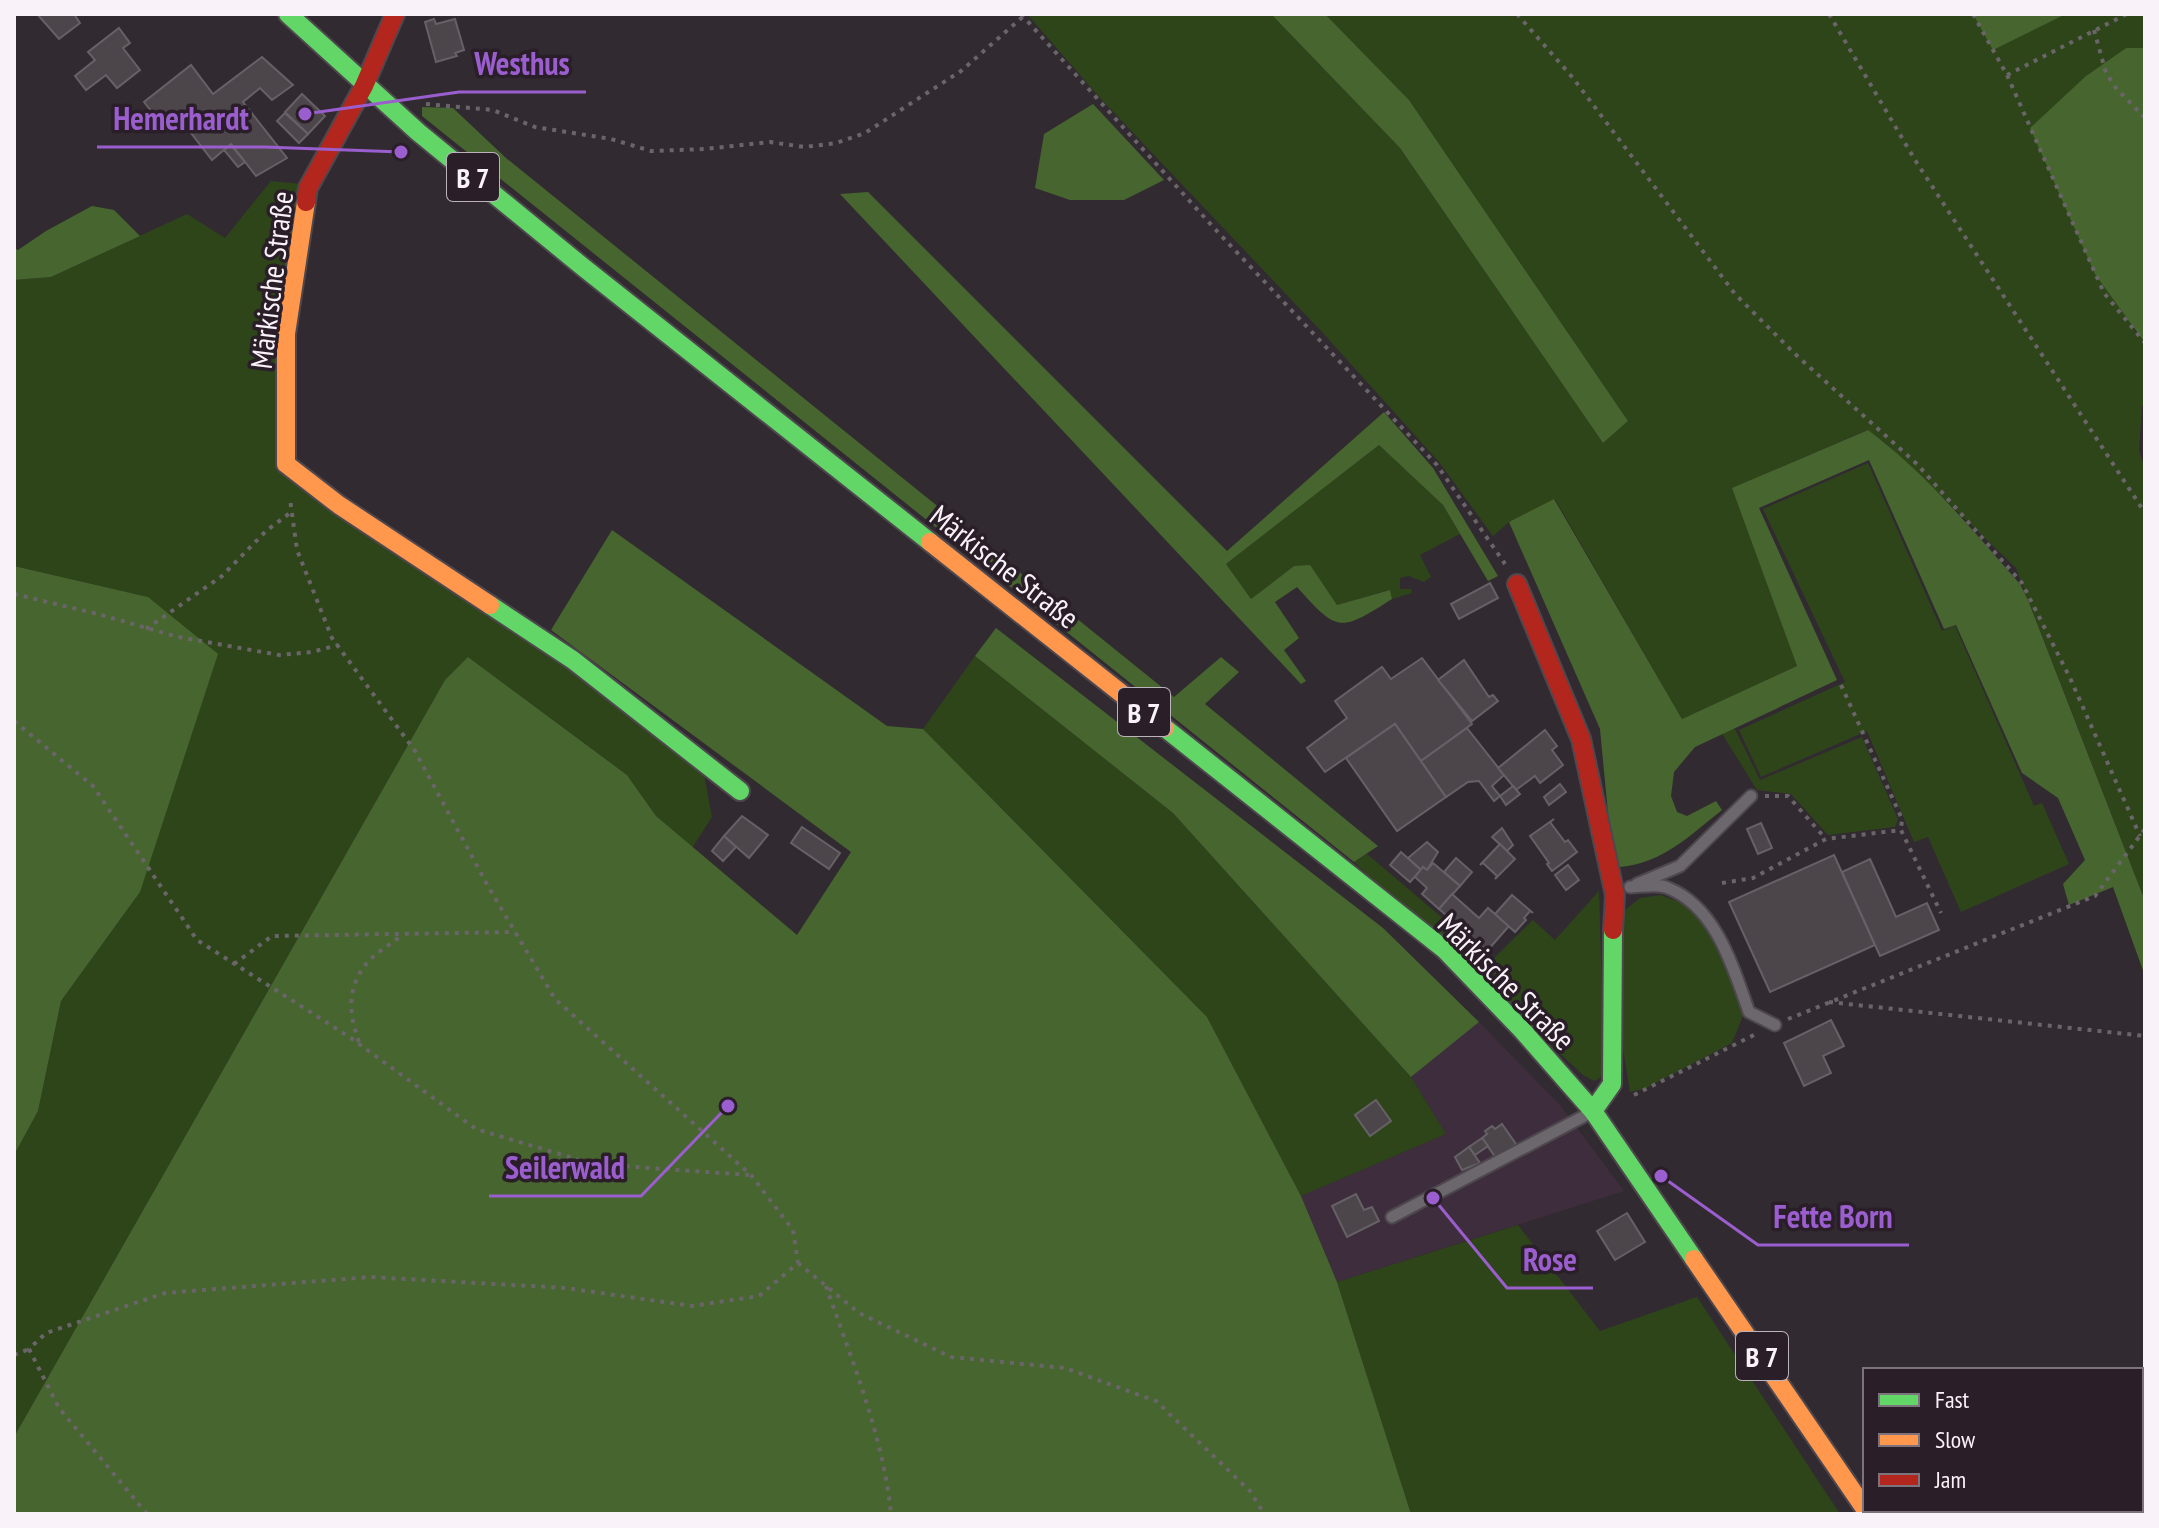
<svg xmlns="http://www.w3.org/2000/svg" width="2159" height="1528" viewBox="0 0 2159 1528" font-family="'PT Sans Narrow',sans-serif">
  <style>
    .built { fill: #3e2e3d }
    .green { fill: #2e451a }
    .forest { fill: #47652e }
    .building { fill: #4c464b; stroke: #666166; stroke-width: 2 }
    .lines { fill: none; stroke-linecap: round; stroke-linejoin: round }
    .lane-casing { stroke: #4e484e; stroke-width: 15 }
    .fast-casing { stroke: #4e484e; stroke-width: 22 }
    .slow-casing { stroke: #4e484e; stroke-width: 22 }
    .jam-casing { stroke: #4e484e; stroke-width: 22 }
    .path { stroke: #6a6569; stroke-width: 4; stroke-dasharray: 4 6; stroke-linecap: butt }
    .lane { stroke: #6c676c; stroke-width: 11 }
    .fast { stroke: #63d668; stroke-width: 18 }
    .slow { stroke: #ff974d; stroke-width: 18 }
    .jam { stroke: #b3261e; stroke-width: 18 }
    .labels { text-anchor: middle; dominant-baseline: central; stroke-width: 7; stroke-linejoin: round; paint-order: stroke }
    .shield { fill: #2a1e29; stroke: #bcb2bb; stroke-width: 2 }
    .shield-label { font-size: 28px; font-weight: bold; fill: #faf2f9 }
    .street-label { font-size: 30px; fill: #faf2f9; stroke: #2a1e29 }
    .leader { fill: none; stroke: #9b5ece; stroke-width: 3 }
    .callout-dot { fill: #9b5ece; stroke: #2a1e29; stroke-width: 3 }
    .callout-label { font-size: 32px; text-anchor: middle; font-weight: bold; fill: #9b5ece; stroke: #2a1e29; stroke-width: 7; stroke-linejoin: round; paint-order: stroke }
  </style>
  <rect width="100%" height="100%" fill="#312b31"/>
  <polygon class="built" points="1479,1022 1560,1105 1624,1191 1337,1282 1301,1196 1446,1134 1411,1077"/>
  <g class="green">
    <polygon points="1027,14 1271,14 1400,148 1603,443 1628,421 1409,100 1325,14 1973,14 1993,49 2066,14 2145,14 2145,48 2126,48 2086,76 2131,326 2145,343 2145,403 2142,406 2139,451 2145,469 2145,901 2016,568 1888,445 1867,430 1733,488 1797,666 1682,719 1555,499 1509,522 1493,536 1439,462 1323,333 1101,99"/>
    <polygon points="271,181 301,184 275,460 575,671 704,775 712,817 692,848 656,816 627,775 468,657 445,680 14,1437 14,1155 38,1111 61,1001 140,892 148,597 14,566 14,280 51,277 187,214 225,238"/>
    <polygon points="1379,445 1443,505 1460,534 1420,555 1431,577 1424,582 1409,576 1400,578 1400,589 1411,589 1412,593 1392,599 1389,590 1337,605 1294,566 1251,599 1226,564"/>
    <polygon points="1868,463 1942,631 1955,626 2034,806 2042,803 2069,864 1961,912 1928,837 1914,842 1867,731 1761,777 1739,730 1845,682 1763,509"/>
    <polygon points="975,656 1173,813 1411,1077 1446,1134 1301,1196 1207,1017 923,729"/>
    <polygon points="1734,727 1760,780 1862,737 1898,819 1895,827 1828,835 1791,794 1757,790 1721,732"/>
    <polygon points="1367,854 1492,960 1533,920 1555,940 1599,891 1604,1071 1600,1078 1594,1081 1583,1075 1354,862"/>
    <path d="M1661 895C1670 899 1682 902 1689 908 1720 932 1732 978 1744 1013L1732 1043 1646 1088 1630 1092 1619 1024 1624 911 1640 898Z"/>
    <polygon points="1518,1225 1600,1331 1697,1297 1840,1514 1411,1514 1337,1282"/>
  </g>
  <g class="forest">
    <polygon points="1271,14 1325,14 1409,100 1628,421 1603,443 1400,148"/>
    <polygon points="1973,14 2066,14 1993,50"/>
    <polygon points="2126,48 2145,48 2145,343 2095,274 2030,128 2086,76"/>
    <polygon points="1093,104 1164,180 1124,200 1070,200 1035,188 1044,134"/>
    <polygon points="422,107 453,108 506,158 1174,697 1221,657 1239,672 1205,704 1378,846 1354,862 422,116"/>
    <path d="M868 192 1227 551 1384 412 1433 468 1498 576 1488 581 1443 505 1379 445 1226 564 1251 599 1294 566 1310 565 1337 605 1390 590 1392 599C1340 632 1338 633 1297 587L1275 602 1299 638 1284 650 1306 681 1301 684 840 194Z"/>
    <polygon points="92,206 114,210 140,236 51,277 14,280 14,248 18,250 46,231"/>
    <path d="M1868 430C1926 473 1972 530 2020 584L2028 600 2145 901V976L2113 887 2069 905 2063 884 2085 860 2058 798 2022 773 1956 625 1944 629 1869 460 1759 508 1837 680 1695 747 1674 772 1671 796 1677 812 1687 816 1716 801 1722 810C1689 836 1663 863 1620 867L1612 855 1600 729 1509 522 1554 499 1682 719 1797 666 1732 488Z"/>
    <polygon points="612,530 887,726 923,729 1207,1017 1301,1196 1337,1282 1411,1514 14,1514 14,1437 445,680 468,657 627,775 656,816 797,935 851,852 551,630"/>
    <polygon points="14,566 148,597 218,654 140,892 61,1001 38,1111 14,1155"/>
    <polygon points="996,628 1383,928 1479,1022 1411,1077 1173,813 975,656"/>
  </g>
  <g class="building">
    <polygon points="37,14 74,14 80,23 59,39"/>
    <polygon points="434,19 436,24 455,19 464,50 455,53 457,56 436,62 425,22"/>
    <polygon points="119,28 130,43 123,48 140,70 117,88 106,75 86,90 75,76 95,60 88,52"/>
    <polygon points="262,57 293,85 272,100 260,88 243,102 287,158 256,176 231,144 212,160 180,119 166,130 144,102 191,65 213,94"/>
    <polygon points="302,94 325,116 308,134 285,112"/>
    <polygon points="285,113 308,134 299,143 277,121"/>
    <polygon points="231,145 245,162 238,167 224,150"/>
    <polygon points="1490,583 1498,598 1459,619 1451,604"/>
    <polygon points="1422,658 1472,724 1421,761 1395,724 1325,772 1307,748 1347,718 1335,701 1382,667 1391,679"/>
    <polygon points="1464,660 1489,697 1493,695 1498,701 1472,721 1438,680"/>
    <polygon points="1395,724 1446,797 1397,831 1346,758"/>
    <polygon points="1467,728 1504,775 1492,786 1500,796 1494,801 1479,781 1468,782 1446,797 1421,761"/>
    <polygon points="1545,730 1557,746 1552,750 1563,765 1540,783 1535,776 1516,790 1498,768"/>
    <polygon points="1560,784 1566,792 1549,805 1544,797"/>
    <polygon points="1513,786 1520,794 1506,805 1500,796"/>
    <polygon points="742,816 768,835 749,858 724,836"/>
    <polygon points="1554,819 1550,822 1565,842 1568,840 1577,852 1552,871 1547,864 1549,863 1530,836"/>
    <polygon points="1761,823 1772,848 1758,854 1747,829"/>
    <polygon points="802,827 840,853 829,869 791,843"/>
    <polygon points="1502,828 1513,845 1507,851 1492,837"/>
    <polygon points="724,836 736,847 723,861 712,851"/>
    <polygon points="1427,842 1438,852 1427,870 1423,867 1421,870 1408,858"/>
    <polygon points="1500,844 1515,859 1495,879 1497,876 1483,863 1480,865"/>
    <polygon points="1401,852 1421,870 1410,882 1390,865"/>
    <polygon points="1834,855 1875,945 1770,992 1729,902"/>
    <polygon points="1456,858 1472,872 1460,886 1444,872"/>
    <polygon points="1870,859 1896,917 1927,903 1939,930 1880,956 1842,872"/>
    <polygon points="1433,863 1460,886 1439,909 1422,894 1427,888 1415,877 1423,867 1427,870"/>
    <polygon points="1568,865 1579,880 1566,890 1555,875"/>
    <polygon points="1452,894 1479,918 1488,908 1509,926 1487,951 1439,909"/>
    <polygon points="1512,895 1533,913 1530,911 1524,918 1526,920 1515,932 1495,914"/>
    <polygon points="1831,1020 1844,1046 1823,1056 1831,1073 1804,1086 1784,1043"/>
    <polygon points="1376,1100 1391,1121 1370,1136 1355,1115"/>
    <polygon points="1502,1124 1516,1144 1496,1158 1482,1138 1487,1134 1485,1131 1492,1126 1495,1129"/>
    <polygon points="1482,1138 1488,1146 1475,1155 1469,1147"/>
    <polygon points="1469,1147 1480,1163 1462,1170 1455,1157"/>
    <polygon points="1356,1194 1364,1210 1372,1207 1379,1221 1347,1237 1332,1206"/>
    <polygon points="1627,1213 1645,1242 1615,1260 1597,1231"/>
  </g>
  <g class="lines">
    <defs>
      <g id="lane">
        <polyline points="1637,884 1680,866 1751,796"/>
        <path d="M1630 887C1641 887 1658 883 1668 888 1716 907 1733 967 1749 1012L1775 1025"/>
        <polyline points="1392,1217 1590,1113"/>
      </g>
      <g id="fast">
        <polyline points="288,14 418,132 583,267 930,542"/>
        <polyline points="490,605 573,660 740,791"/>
        <polyline points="1165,728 1445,950 1522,1030 1593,1111 1694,1259"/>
        <polyline points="1593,1111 1612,1084 1613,930"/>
      </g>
      <g id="slow">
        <polyline points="306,202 286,334 286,464 339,505 490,605"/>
        <polyline points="930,542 1165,728"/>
        <polyline points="1694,1259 1865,1509"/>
      </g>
      <g id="jam">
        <polyline points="306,202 308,188 364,86 395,14"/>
        <polyline points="1517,584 1581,739 1615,895 1613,930"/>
      </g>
    </defs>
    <use href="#lane" class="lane-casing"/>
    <use href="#fast" class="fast-casing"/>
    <use href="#slow" class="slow-casing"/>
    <use href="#jam" class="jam-casing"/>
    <g class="path">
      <polyline points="1021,14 1214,228 1437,465 1505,564"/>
      <polyline points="1517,14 1573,78 1735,294 1795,354 1917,464 2022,583 2070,678 2140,836"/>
      <polyline points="1829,14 1915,160 2145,513"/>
      <polyline points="1973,14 2007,75 2104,293 2145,343"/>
      <polyline points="2094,30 2106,73 2116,88 2145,118"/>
      <polyline points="2007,75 2127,14"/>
      <polyline points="426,104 493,110 535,127 611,139 651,151 705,149 770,142 804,147 836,143 865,133 961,71 1026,14"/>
      <polyline points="14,594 98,614 178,637 279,655 312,652 338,645"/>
      <polyline points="146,629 222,576 266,531 290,513"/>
      <polyline points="1841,685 1902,819 1901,830"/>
      <polyline points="14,721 93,786 197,940 348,1036 476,1129 593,1164 749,1175"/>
      <polyline points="1765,796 1788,796 1825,838"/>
      <polyline points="1722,883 1753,878 1826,839 1901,830 1941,913"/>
      <polyline points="234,964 272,936 515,932"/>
      <polyline points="1829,1002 2145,1036"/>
      <polyline points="1788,1019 2095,896 2145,829"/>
      <path d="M359 1042C349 1014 346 988 367 963 376 952 392 944 403 934"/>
      <polyline points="1634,1095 1758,1033"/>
      <polyline points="798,1263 859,1313 951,1357 1065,1368 1156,1401 1250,1491 1264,1514"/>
      <path d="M826 1286C852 1361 883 1435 891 1514"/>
      <polyline points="14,1355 29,1349"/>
      <polyline points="147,1514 59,1408 29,1349 46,1333 165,1293 370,1277 566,1288 692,1306 759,1296 798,1263 793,1230 751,1175 555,999 489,888 415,751 332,638 297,550 290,499"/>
    </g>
    <use href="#lane" class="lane"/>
    <use href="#fast" class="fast"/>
    <use href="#slow" class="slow"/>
    <use href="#jam" class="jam"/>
  </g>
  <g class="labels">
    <g class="shield">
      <rect x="447" y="153" width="52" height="48" rx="6"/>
      <rect x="1118" y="688" width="52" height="48" rx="6"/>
      <rect x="1736" y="1332" width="52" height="48" rx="6"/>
    </g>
    <g class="shield-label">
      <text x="473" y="177">B 7</text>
      <text x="1144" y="712">B 7</text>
      <text x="1762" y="1356">B 7</text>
    </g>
    <g class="street-label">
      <text transform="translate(271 280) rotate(-83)">Märkische Straße</text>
      <text transform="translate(1005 566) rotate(38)">Märkische Straße</text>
      <text transform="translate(1507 981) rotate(45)">Märkische Straße</text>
    </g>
  </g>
  <path class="leader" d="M305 114L459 92H586M401 152L265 147H97M728 1106L641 1196H489M1661 1176L1758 1245H1909M1433 1198L1507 1288H1593"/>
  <g class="callout-dot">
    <circle cx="305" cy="114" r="8"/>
    <circle cx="401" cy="152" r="8"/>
    <circle cx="728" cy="1106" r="8"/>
    <circle cx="1661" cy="1176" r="8"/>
    <circle cx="1433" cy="1198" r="8"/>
  </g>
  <g class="callout-label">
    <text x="522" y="75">Westhus</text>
    <text x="181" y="130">Hemerhardt</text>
    <text x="565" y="1179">Seilerwald</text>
    <text x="1833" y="1228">Fette Born</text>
    <text x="1550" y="1271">Rose</text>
  </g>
  <rect width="2159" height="1528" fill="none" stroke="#faf2f9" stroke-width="32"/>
  <rect x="1863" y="1368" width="280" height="144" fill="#2a1e29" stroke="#7d737c" stroke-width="2"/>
  <rect x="1879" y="1394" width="40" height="12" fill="#63d668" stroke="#7d737c" stroke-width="2"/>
  <text x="1935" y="1408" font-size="24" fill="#faf2f9">Fast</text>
  <rect x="1879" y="1434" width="40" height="12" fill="#ff974d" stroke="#7d737c" stroke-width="2"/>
  <text x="1935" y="1448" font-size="24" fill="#faf2f9">Slow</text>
  <rect x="1879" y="1474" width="40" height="12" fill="#b3261e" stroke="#7d737c" stroke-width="2"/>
  <text x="1935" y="1488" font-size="24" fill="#faf2f9">Jam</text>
</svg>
